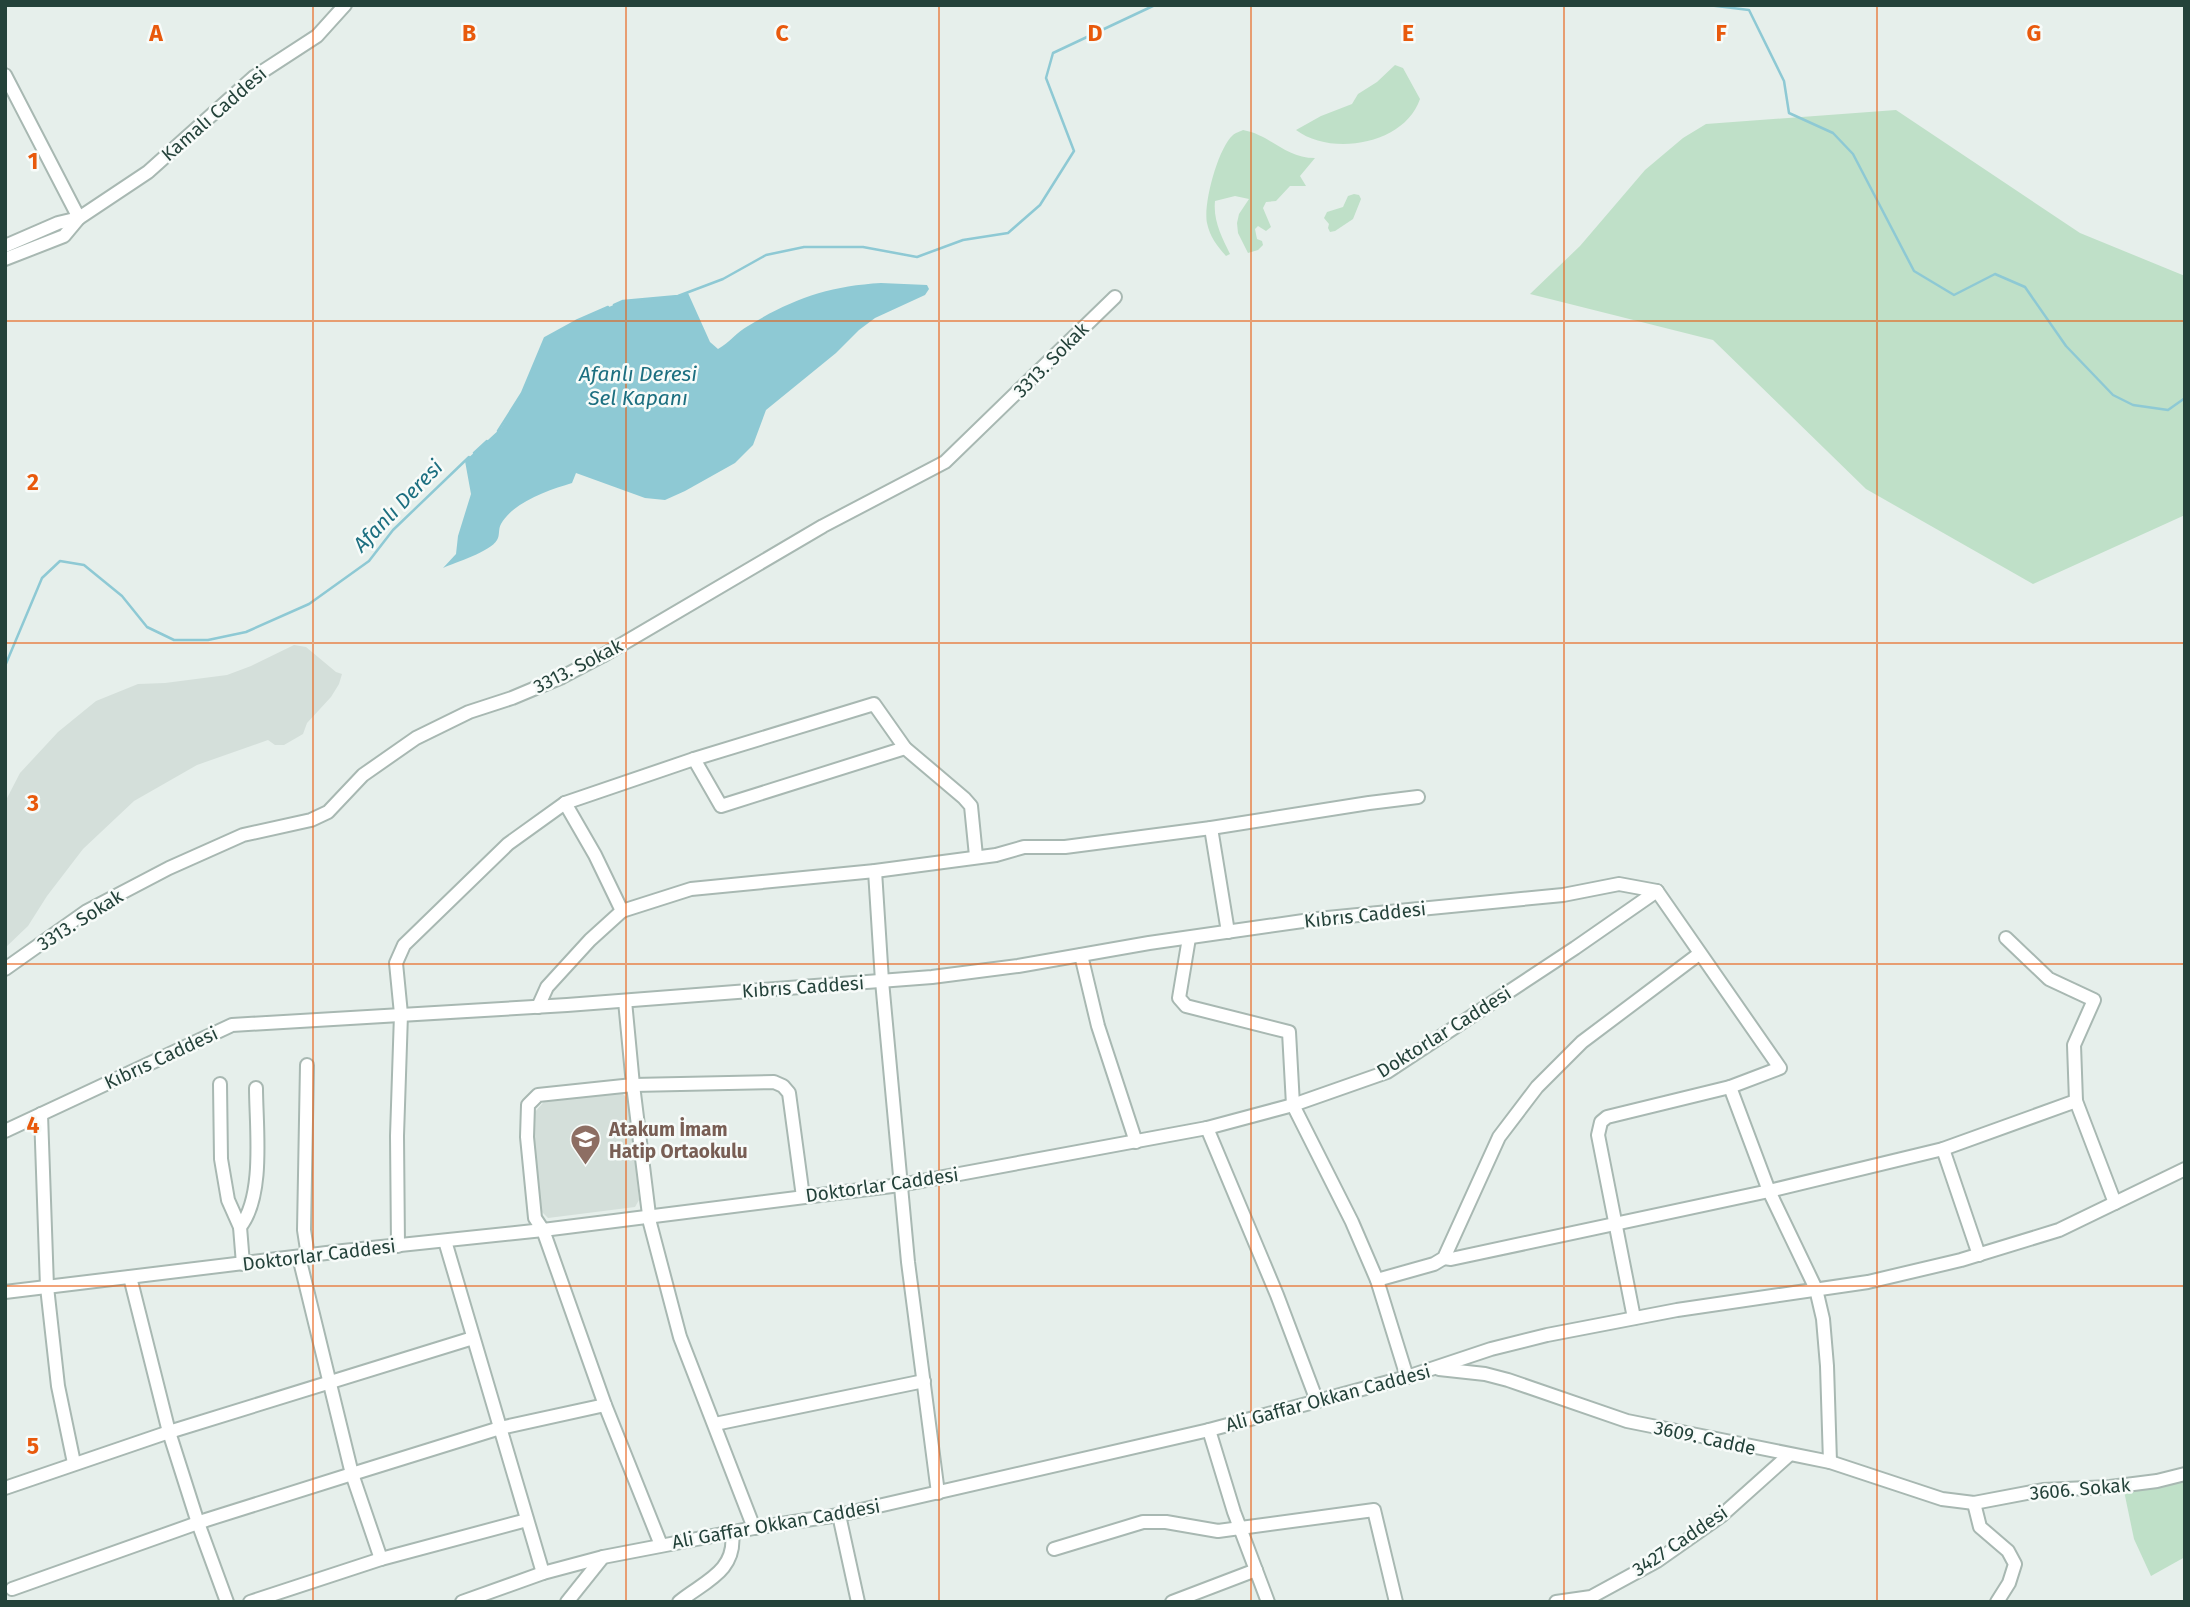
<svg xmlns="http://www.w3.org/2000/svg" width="2190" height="1607" viewBox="0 0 2190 1607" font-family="'Fira Sans',sans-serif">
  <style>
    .built { fill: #d4dfda }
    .green { fill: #bfe0c8 }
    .water { fill: #8ec9d4 }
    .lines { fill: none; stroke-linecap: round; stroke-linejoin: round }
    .stream { stroke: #8ec9d4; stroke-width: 2.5 }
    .minor-casing { stroke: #a8b8b2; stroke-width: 16 }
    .minor { stroke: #fff; stroke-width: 12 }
    .grid { fill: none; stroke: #e8590c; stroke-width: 2; stroke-opacity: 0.55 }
    .labels { text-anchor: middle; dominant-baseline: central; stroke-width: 5; stroke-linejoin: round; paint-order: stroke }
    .street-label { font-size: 19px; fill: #24423a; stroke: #f7fbf9 }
    .education-label { font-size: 19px; font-weight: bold; fill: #785e54; stroke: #f7fbf9; text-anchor: start }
    .water-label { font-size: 21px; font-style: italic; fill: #1c6f80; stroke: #f7fbf9 }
    .grid-label { font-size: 23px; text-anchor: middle; font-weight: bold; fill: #e8590c; stroke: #f7fbf9; stroke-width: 5; stroke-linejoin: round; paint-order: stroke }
  </style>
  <rect width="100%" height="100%" fill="#e6efeb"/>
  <g class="built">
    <polygon points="294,645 306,647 336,672 342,674 339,684 331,697 307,723 303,734 284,745 275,745 268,740 197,765 134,801 83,849 47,896 28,926 5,948 5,802 20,773 58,732 96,701 138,684 165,683 227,675 251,666"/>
    <polygon points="622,1093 627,1098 630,1107 639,1200 635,1207 548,1218 540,1210 532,1135 535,1112 548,1097"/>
  </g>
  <g class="green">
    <path d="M1395 65 1403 68 1420 99C1405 144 1332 157 1296 130L1321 116 1352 104 1358 94 1377 82Z"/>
    <polygon points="1896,110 2080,233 2185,276 2185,515 2033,584 1866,489 1713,340 1530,294 1580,246 1645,170 1683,138 1706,124"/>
    <path d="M1243 130C1271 135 1285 158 1315 158L1300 176 1306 186H1290L1276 201 1266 202 1263 208 1271 227 1266 231 1258 226 1255 229 1257 239 1262 241 1263 245 1258 250 1248 253 1238 233 1237 223 1239 214 1249 199 1235 196 1215 201C1213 221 1222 237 1230 254L1226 256C1217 246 1210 237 1207 223 1203 204 1218 148 1233 135 1235 133 1241 131 1243 130Z"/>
    <polygon points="1354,194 1359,195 1361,199 1353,219 1335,231 1330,232 1328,228 1329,224 1324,218 1327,212 1343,207 1348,196"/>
    <polygon points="2185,1481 2185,1557 2151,1576 2134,1539 2124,1491"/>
  </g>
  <path class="water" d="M881 283 927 285 929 289 925 295 875 318 859 330 836 353 766 410 753 445 735 463 685 491 665 500 645 498 576 473 572 483C549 490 513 502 501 524 498 529 500 536 497 540 490 552 456 562 443 568L456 554 458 536 471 494 465 461 501 428 522 393 545 338 576 321 623 301 678 296 688 293 710 342 718 349C729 343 737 332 748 326 792 299 829 286 881 283Z"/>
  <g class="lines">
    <g class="stream">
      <polyline points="1708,5 1749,10 1784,81 1789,113 1833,133 1853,154 1914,271 1954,295 1995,274 2025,287 2066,346 2113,395 2133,405 2168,410 2185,398"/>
      <polyline points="614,305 623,301 678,296 723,279 766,255 804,247 863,247 917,257 963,240 1008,233 1040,205 1074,151 1046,78 1053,53 1155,5"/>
      <polyline points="498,431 522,393 545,338 576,321 608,307"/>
      <polyline points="474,453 487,441"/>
      <polyline points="5,666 42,578 60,561 84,565 122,596 147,627 174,640 208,640 246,632 309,604 369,561 393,530 469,457"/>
    </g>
    <defs>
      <g id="minor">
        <polyline points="5,75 79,218"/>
        <polyline points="5,246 58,223 79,218 148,172 254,77 317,36 345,5"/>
        <polyline points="5,259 64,236 79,218"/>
        <polyline points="694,759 721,806 905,748"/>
        <polyline points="565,803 595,855 622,911"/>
        <polyline points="1211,828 1228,932"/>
        <polyline points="875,871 882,981 908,1262 938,1493"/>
        <polyline points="1189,938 1179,998 1186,1006 1289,1032 1293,1105 1352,1222 1377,1280 1407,1377"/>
        <polyline points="2006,938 2049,979 2094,1000 2074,1045 2076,1101 2115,1203"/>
        <polyline points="1081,955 1098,1026 1136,1142"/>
        <polyline points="5,969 87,911 169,868 243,835 311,820 328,812 363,775 416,738 469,712 512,698 562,677 602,656 823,526 945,462 1115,297"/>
        <polyline points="625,1001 633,1085 650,1223 680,1337 754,1528"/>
        <polyline points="538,1007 547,987 590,940 622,911 691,889 875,871 996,855 1024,847 1065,847 1211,828 1369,803 1418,797"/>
        <polyline points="307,1065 304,1230 308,1256"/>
        <polyline points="220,1084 221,1159 228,1200 240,1227 243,1264"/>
        <polyline points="1730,1087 1769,1191 1816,1289 1823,1319 1827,1366 1830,1462"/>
        <polyline points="41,1114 47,1287 58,1386 74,1463"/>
        <polyline points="1207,1128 1277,1295 1317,1401"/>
        <polyline points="5,1131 232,1025 567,1005 932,977 1018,966 1149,943 1317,919 1563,895 1619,884 1657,891 1575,948 1387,1072 1293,1105 1207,1128 900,1185 543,1230 343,1251 5,1292"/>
        <polyline points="1943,1149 1979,1255"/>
        <path d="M240 1227C265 1196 256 1126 256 1088"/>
        <polyline points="445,1241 543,1573"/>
        <polyline points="398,1246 397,1136 401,1014 396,963 404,945 508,844 565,803 694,759 874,704 905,748 964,798 971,806 976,856"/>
        <polyline points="299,1257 352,1474 381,1559"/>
        <polyline points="1444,1258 1451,1259 1769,1191 1943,1149 2076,1101"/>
        <polyline points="130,1277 169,1432 198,1523 227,1602"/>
        <polyline points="1377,1280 1434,1264 1444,1258 1499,1137 1537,1087 1582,1042 1699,954"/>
        <polyline points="1634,1318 1598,1135 1601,1122 1607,1117 1730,1087 1780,1068 1657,891"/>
        <polyline points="1439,1369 1485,1374 1508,1380 1627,1421 1830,1462 1942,1499 1974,1503 2043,1490 2110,1487 2157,1481 2185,1474"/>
        <polyline points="715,1424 924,1381"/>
        <polyline points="1209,1430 1234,1512 1268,1602"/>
        <polyline points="5,1488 169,1432 473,1338"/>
        <polyline points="1974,1503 1980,1527 2008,1551 2015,1564 2009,1583 1997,1602"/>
        <polyline points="839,1515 858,1602"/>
        <polyline points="661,1545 605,1405 543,1230 535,1218 527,1137 528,1105 538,1095 633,1085 774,1082 783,1086 789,1093 803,1197"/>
        <polyline points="1054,1549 1143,1522 1166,1522 1218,1531 1374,1510 1396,1602"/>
        <polyline points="12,1589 206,1520 352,1474 500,1428 605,1405"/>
        <polyline points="250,1602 381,1559 527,1520"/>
        <polyline points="462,1602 543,1573 603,1557 754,1528 839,1515 1209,1430 1407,1377 1491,1349 1547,1335 1677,1310 1868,1282 1961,1260 2059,1230 2185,1169"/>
        <polyline points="567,1602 603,1557"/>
        <path d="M679 1602C703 1582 737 1572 732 1533"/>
        <polyline points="1172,1602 1256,1570"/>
        <polyline points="1556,1602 1591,1597 1657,1561 1721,1516 1789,1455"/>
      </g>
    </defs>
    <use href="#minor" class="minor-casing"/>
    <use href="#minor" class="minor"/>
  </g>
  <path class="grid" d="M313 5V1602M626 5V1602M939 5V1602M1251 5V1602M1564 5V1602M1877 5V1602M5 321H2185M5 643H2185M5 964H2185M5 1286H2185"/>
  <defs>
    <symbol id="school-pin" viewBox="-11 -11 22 30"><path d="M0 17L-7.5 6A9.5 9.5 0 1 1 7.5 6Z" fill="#8d6e63" stroke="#f7fbf9"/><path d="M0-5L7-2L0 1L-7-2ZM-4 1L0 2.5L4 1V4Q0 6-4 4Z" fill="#fff"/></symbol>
  </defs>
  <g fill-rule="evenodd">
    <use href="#school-pin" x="568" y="1122" width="35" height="47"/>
  </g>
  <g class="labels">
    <g class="street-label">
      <text transform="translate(214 114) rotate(-41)">Kamalı Caddesi</text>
      <text transform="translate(1051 360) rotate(-45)">3313. Sokak</text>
      <text transform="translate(578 666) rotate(-27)">3313. Sokak</text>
      <text transform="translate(1365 915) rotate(-6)">Kıbrıs Caddesi</text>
      <text transform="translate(80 920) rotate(-32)">3313. Sokak</text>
      <text transform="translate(803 987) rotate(-4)">Kıbrıs Caddesi</text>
      <text transform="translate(1444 1032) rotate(-32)">Doktorlar Caddesi</text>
      <text transform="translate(161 1058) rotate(-25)">Kıbrıs Caddesi</text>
      <text transform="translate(882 1185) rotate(-8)">Doktorlar Caddesi</text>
      <text transform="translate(319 1255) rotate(-7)">Doktorlar Caddesi</text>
      <text transform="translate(1328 1398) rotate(-15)">Ali Gaffar Okkan Caddesi</text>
      <text transform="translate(1705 1438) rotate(12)">3609. Cadde</text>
      <text transform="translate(2080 1489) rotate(-5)">3606. Sokak</text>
      <text transform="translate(776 1524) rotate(-10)">Ali Gaffar Okkan Caddesi</text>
      <text transform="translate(1680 1541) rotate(-34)">3427 Caddesi</text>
    </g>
    <g class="education-label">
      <text x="609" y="1129">Atakum İmam<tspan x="609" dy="22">Hatip Ortaokulu</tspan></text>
    </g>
    <g class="water-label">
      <text x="638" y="374">Afanlı Deresi<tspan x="638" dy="24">Sel Kapanı</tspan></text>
      <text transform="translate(398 506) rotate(-46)">Afanlı Deresi</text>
    </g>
  </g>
  <g class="grid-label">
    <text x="156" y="41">A</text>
    <text x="469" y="41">B</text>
    <text x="782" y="41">C</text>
    <text x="1095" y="41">D</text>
    <text x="1408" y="41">E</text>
    <text x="1721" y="41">F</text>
    <text x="2034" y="41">G</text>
    <text x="33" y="169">1</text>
    <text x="33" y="490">2</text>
    <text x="33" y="811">3</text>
    <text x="33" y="1133">4</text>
    <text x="33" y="1454">5</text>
  </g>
  <rect width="2190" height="1607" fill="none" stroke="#24423a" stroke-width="14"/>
</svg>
